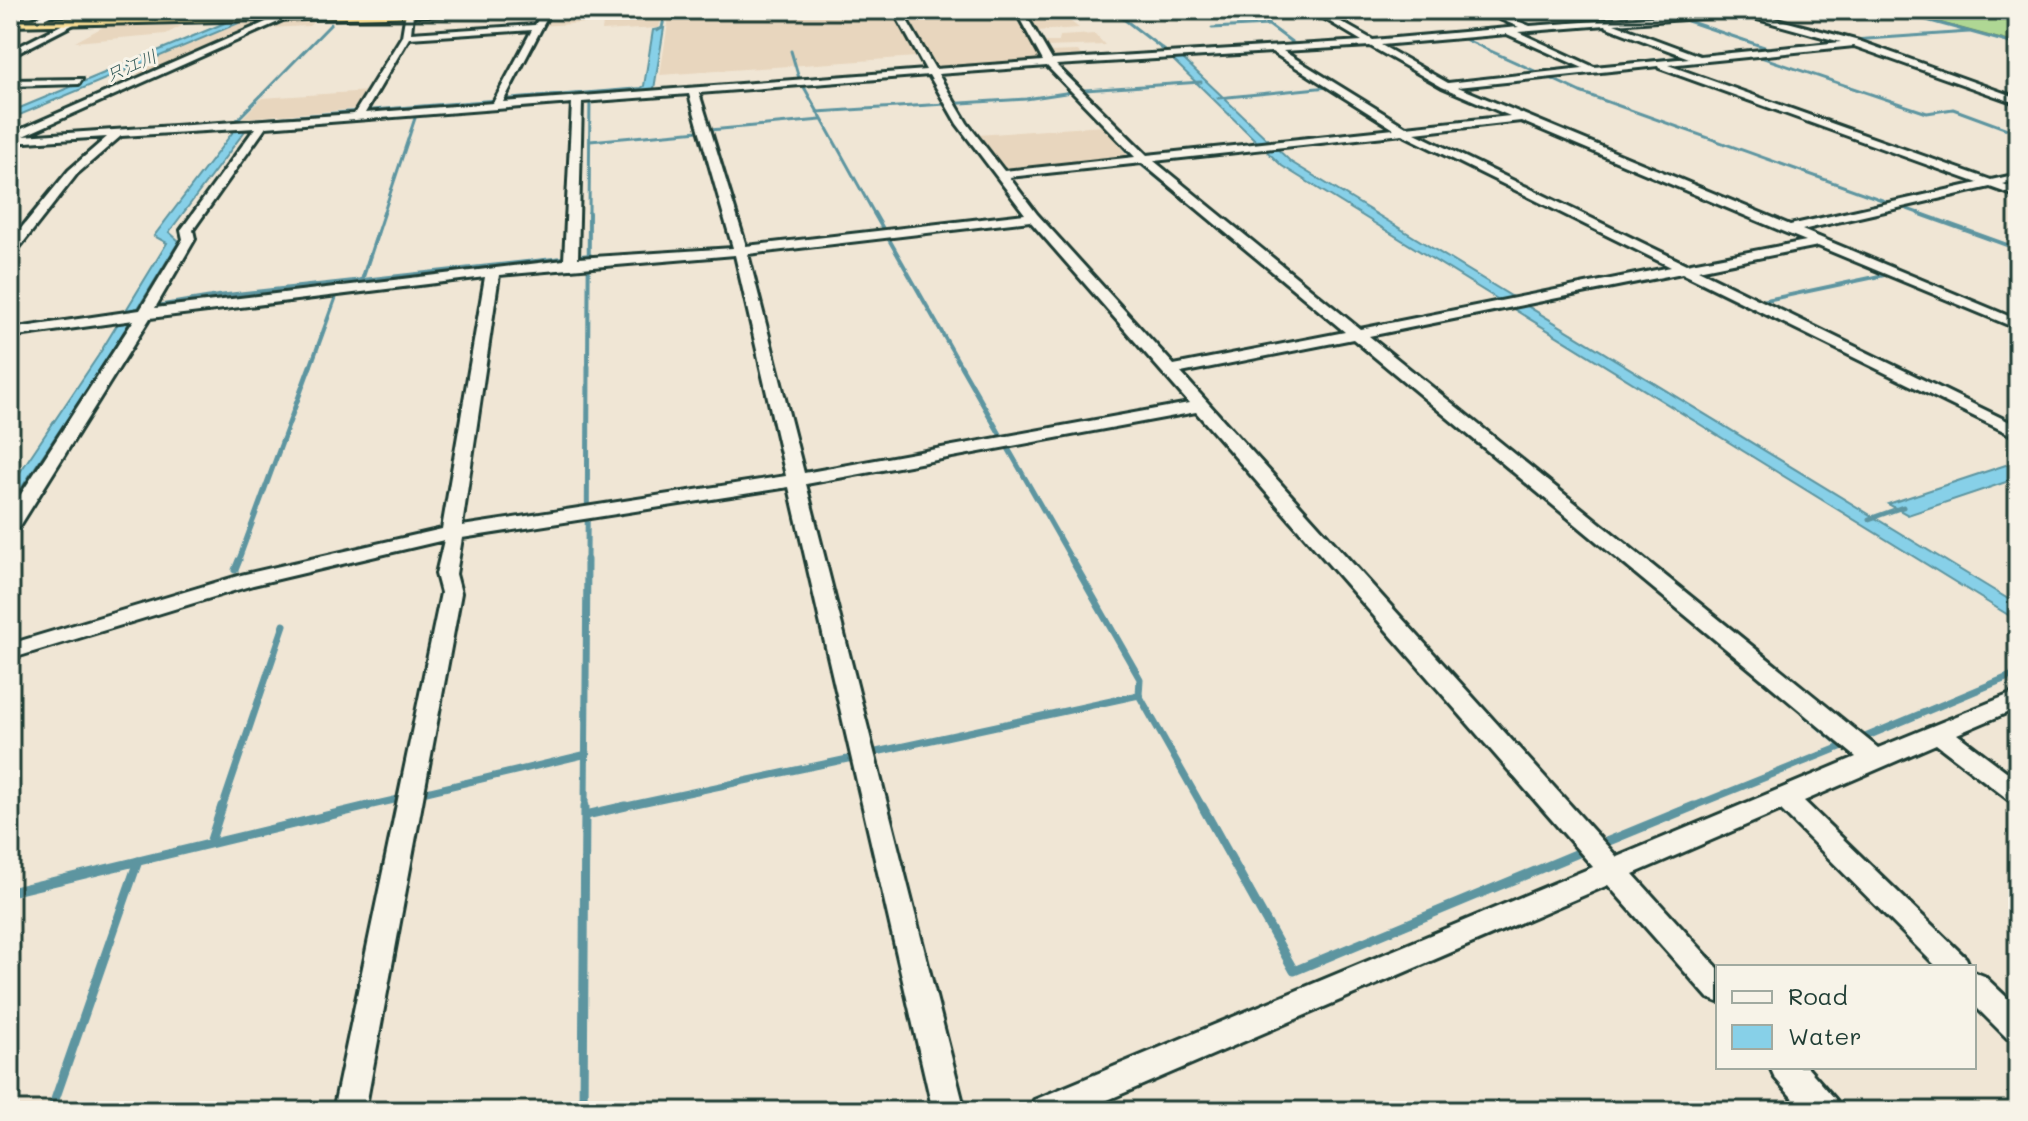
<svg xmlns="http://www.w3.org/2000/svg" width="2028" height="1121" viewBox="0 0 2028 1121" font-family="Mali,'Klee One',sans-serif">
  <style>
    .built { fill: #e8d6be }
    .green { fill: #afd794; stroke: #678a64; stroke-width: 2 }
    .water { fill: #87d0e8; stroke: #5d95a0; stroke-width: 2 }
    .lines { fill: none; stroke-linecap: round; stroke-linejoin: round }
    .stream-far4 { stroke: #5d95a0; stroke-width: 3 }
    .stream-far3 { stroke: #5d95a0; stroke-width: 4 }
    .stream-far2 { stroke: #5d95a0; stroke-width: 5 }
    .stream-far1 { stroke: #5d95a0; stroke-width: 7 }
    .stream { stroke: #5d95a0; stroke-width: 9 }
    .minor-casing { stroke: #1f3d34; stroke-width: 6 }
    .highway-casing { stroke: #1f3d34; stroke-width: 6 }
    .minor { fill: #f7f3e8; fill-rule: evenodd }
    .highway { fill: #fbdf96; fill-rule: evenodd }
    .labels { text-anchor: middle; dominant-baseline: central; stroke-width: 6; stroke-linejoin: round; paint-order: stroke }
    .far-water-label { font-size: 18px; font-style: italic; fill: #345a58; stroke: #f7f3e8 }
  </style>
  <rect width="100%" height="100%" fill="#f0e6d5"/>
  <filter id="ink" filterUnits="userSpaceOnUse"><feTurbulence type="fractalNoise" baseFrequency=".0125" numOctaves="2"/><feDisplacementMap in="SourceGraphic" scale="16" xChannelSelector="R" yChannelSelector="G"/><feConvolveMatrix kernelMatrix="1 2 1 2 8 2 1 2 1" color-interpolation-filters="sRGB"/></filter>
  <g filter="url(#ink)">
    <g class="built">
      <polygon points="663,10 659,28 602,31 603,22 539,26 549,12"/>
      <polygon points="670,10 891,10 916,57 660,75"/>
      <polygon points="901,10 1056,10 1079,28 1036,31 1042,42 1059,42 1060,36 1095,34 1105,45 1044,47 1046,52 1078,51 1083,59 937,70"/>
      <polygon points="320,17 309,26 249,29 148,74 113,73 241,19"/>
      <polygon points="193,20 166,34 75,42 112,22"/>
      <polygon points="369,91 358,109 242,118 262,98"/>
      <polygon points="1103,126 1134,160 1004,174 977,135"/>
    </g>
    <polygon class="green" points="1893,10 1988,10 2018,18 2018,44"/>
    <g class="water">
      <polygon points="246,10 254,10 239,23 10,119 10,112 232,20"/>
      <polygon points="664,28 654,89 651,90 251,123 169,232 179,241 110,354 10,505 10,487 98,356 167,243 154,236 242,120 641,88 644,86 653,30"/>
      <polygon points="1181,57 1291,162 2018,605 2018,621 1282,166 1171,58"/>
      <polygon points="2018,461 2018,478 1908,515 1888,504"/>
    </g>
    <g class="lines">
      <g class="stream-far4">
        <polyline points="1013,10 1043,61 1048,61"/>
        <polyline points="1112,10 1173,57"/>
        <polyline points="1249,10 1297,46 1291,46"/>
        <polyline points="1476,10 1493,17"/>
        <polyline points="1680,10 1690,14"/>
        <polyline points="1890,10 2018,45"/>
        <polyline points="1679,18 1767,48"/>
        <polyline points="1212,28 1268,25"/>
        <polyline points="657,31 662,28 666,10"/>
        <polyline points="1462,38 1537,72 1839,41 1969,32"/>
        <polyline points="791,51 799,78 875,215"/>
        <polyline points="1752,54 1927,113 1953,109 2018,133"/>
        <polyline points="1422,75 1444,87"/>
        <polyline points="1548,77 1580,92 1924,215"/>
        <polyline points="1218,98 1328,87"/>
        <polyline points="493,101 532,30"/>
        <polyline points="817,112 1026,99 1085,90 1201,82"/>
        <polyline points="236,121 331,24"/>
        <polyline points="1101,122 1133,158 1203,215"/>
        <polyline points="141,128 249,121"/>
        <polyline points="590,141 821,120"/>
        <polyline points="1271,149 1347,140"/>
        <polyline points="383,215 418,109"/>
        <polyline points="589,215 590,93"/>
      </g>
      <g class="stream-far3">
        <polyline points="874,213 962,368"/>
        <polyline points="1201,213 1279,277"/>
        <polyline points="1918,213 2018,249"/>
        <polyline points="362,280 384,213"/>
        <polyline points="1768,304 1762,301 1889,274 1885,273"/>
        <polyline points="132,310 218,296 590,255"/>
        <polyline points="1782,311 1899,368"/>
        <polyline points="310,368 339,288"/>
        <polyline points="588,368 589,213"/>
      </g>
      <g class="stream-far2">
        <polyline points="961,366 1073,562"/>
        <polyline points="1895,366 2018,426"/>
        <polyline points="1869,519 1903,507"/>
        <polyline points="238,562 310,366"/>
        <polyline points="587,562 588,366"/>
      </g>
      <g class="stream-far1">
        <polyline points="1072,560 1140,679 1139,695"/>
        <polyline points="235,570 239,560"/>
        <polyline points="1805,714 1843,746"/>
        <polyline points="1858,740 2018,673"/>
        <polyline points="867,754 1139,695 1203,808"/>
        <polyline points="418,794 587,754"/>
        <polyline points="222,808 284,625"/>
        <polyline points="359,808 403,798"/>
        <polyline points="585,808 587,560"/>
        <polyline points="617,808 857,757"/>
        <polyline points="1689,808 1848,744"/>
      </g>
      <g class="stream">
        <polyline points="1202,806 1294,971 1588,849"/>
        <polyline points="586,815 626,806"/>
        <polyline points="210,843 222,806"/>
        <polyline points="1599,845 1694,806"/>
        <polyline points="10,892 368,806"/>
        <polyline points="51,1111 138,861"/>
        <polyline points="583,1111 585,806"/>
      </g>
      <defs>
        <g id="minor">
          <polygon points="51,10 61,10 33,25 26,23"/>
          <polygon points="236,10 245,10 233,20 227,20"/>
          <path d="M543 10H551L503 102 926 70 893 10H901L935 69 1043 61 1015 10H1023L1052 60 1362 41 1310 10H1320L1373 40 1519 27 1478 10H1489L1530 26 1743 10H1782L1758 14 1859 41 2018 98V104L1854 46 1668 65 1991 180 2018 174V180L2003 184 2018 189V197L1990 187 1802 230 2018 320V329L1818 246 1698 270 2018 426V438L1682 273 1369 336 1878 748 2018 691V708L1957 734 2018 780V803L2009 800 1936 744 1804 801 1966 958 1970 967H1937L1781 810 1633 874 1718 968V1002L1708 998 1608 885 1082 1111H1029L1034 1100 1593 867 1196 412 806 484 965 1111H933L789 487 462 538 456 574 461 593 365 1111H333L441 593 436 574 444 540 253 585 10 659V644L241 575 442 529 485 277 150 318 20 526 10 532V511L134 320 10 337V329L140 310 183 239 181 230 255 128 121 136 77 174 15 253 10 254V242L69 170 107 137 10 143V137L16 136 15 132 282 15 285 19 23 136 354 114 402 36 406 12 413 14 411 33 535 25ZM1756 14 1754 18 1841 42 1700 56 1614 24ZM1606 25 1607 27 1689 58 1594 67 1518 32ZM532 30 493 103 365 113 409 38ZM1507 34 1583 68 1448 83 1381 45ZM1370 46 1442 87 1510 116 1406 127 1283 51ZM1272 52 1394 129 1147 155 1056 65ZM1047 66 1135 157 1004 171 967 123 938 74ZM1658 66 1659 68 1978 183 1790 225 1458 87ZM929 75 957 124 1025 214 746 246 699 93ZM689 94 733 248 578 258 582 102ZM572 103 564 260 155 308 195 239 193 230 266 127ZM1521 121 1784 232 1806 241 1686 264 1415 133ZM1403 134 1406 136 1671 267 1360 329 1154 161ZM1142 163 1345 332 1174 365 1037 214 1009 177ZM1030 221 1189 403 804 473 748 254ZM735 255 786 476 462 526 499 275ZM1353 339 1856 757 1617 857 1181 373Z"/>
          <polygon points="71,20 78,22 10,57 10,51"/>
          <polygon points="82,79 79,84 10,86 10,80"/>
          <polygon points="1974,972 1984,976 2018,1008 2018,1042 2007,1038 1974,1005"/>
          <polygon points="1770,1067 1807,1067 1836,1100 1841,1111 1804,1111 1775,1078"/>
        </g>
        <polygon id="highway" points="415,10 561,10 555,13 10,26 10,20"/>
      </defs>
      <use href="#minor" class="minor-casing"/>
      <use href="#highway" class="highway-casing"/>
      <use href="#minor" class="minor"/>
      <use href="#highway" class="highway"/>
    </g>
  </g>
  <g class="labels">
    <g class="far-water-label">
      <text transform="translate(131 65) rotate(-23)">只江川</text>
    </g>
  </g>
  <rect width="2028" height="1121" fill="none" stroke="#f7f3e8" stroke-width="40"/>
  <rect x="20" y="20" width="1988" height="1081" fill="none" stroke="#1f3d34" stroke-width="3" filter="url(#ink)"/>
  <rect x="1716" y="965" width="260" height="104" fill="#f7f3e8" stroke="#a1aaa0" stroke-width="2"/>
  <rect x="1732" y="991" width="40" height="12" fill="#f7f3e8" stroke="#a1aaa0" stroke-width="2"/>
  <text x="1788" y="1005" font-size="24" fill="#1f3d34">Road</text>
  <rect x="1732" y="1025" width="40" height="24" fill="#87d0e8" stroke="#a1aaa0" stroke-width="2"/>
  <text x="1788" y="1045" font-size="24" fill="#1f3d34">Water</text>
</svg>
